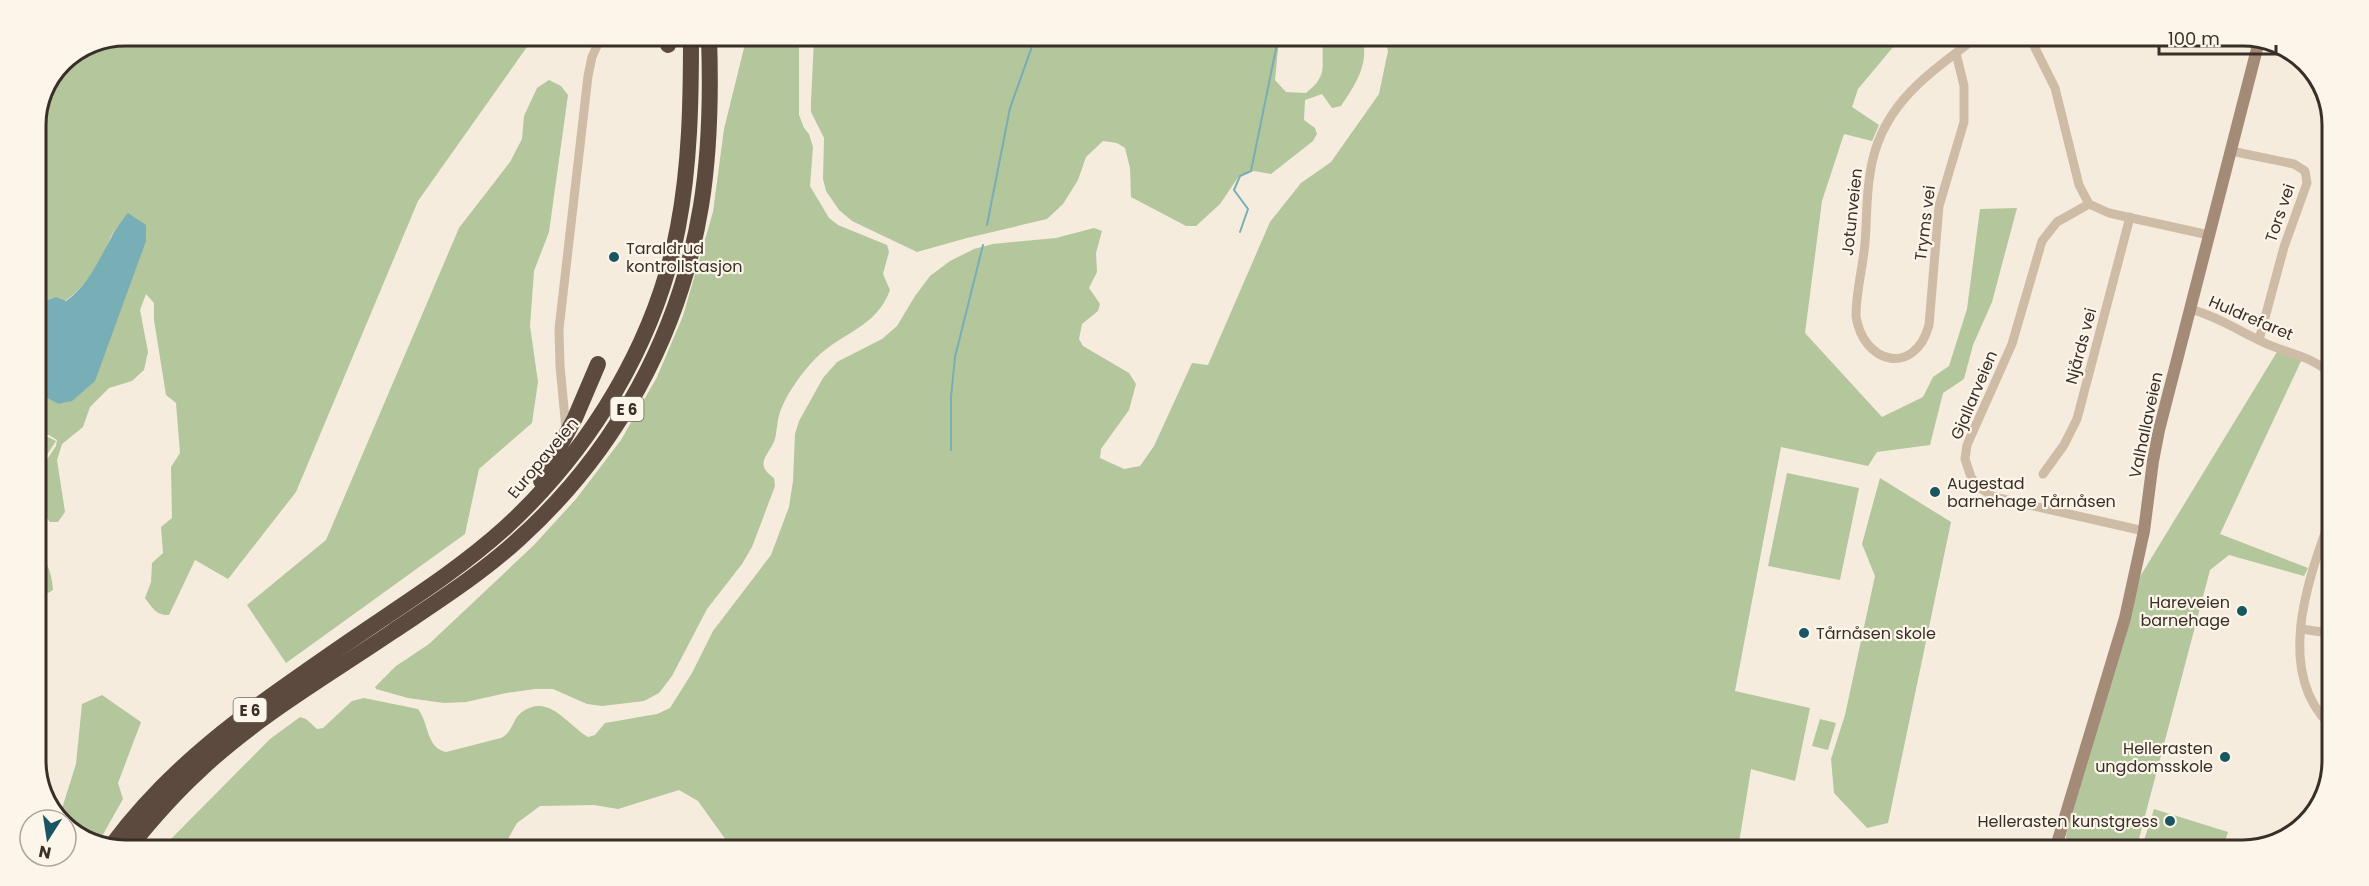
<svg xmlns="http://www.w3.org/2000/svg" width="2369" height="886" viewBox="0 0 2369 886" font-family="Poppins,sans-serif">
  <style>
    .green { fill: #b4c69b }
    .water { fill: #78aeb5 }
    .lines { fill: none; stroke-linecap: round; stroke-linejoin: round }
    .stream { stroke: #78aeb5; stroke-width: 2 }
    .street { stroke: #cfbca7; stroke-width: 9 }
    .secondary { stroke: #a38b78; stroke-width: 12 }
    .highway { stroke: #5c4a3e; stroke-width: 16 }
    .poi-dot { fill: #195661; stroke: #fcf5ea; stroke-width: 2 }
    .labels { text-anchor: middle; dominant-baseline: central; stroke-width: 4.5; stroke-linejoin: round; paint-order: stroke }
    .shield { fill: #fcf5ea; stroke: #746a62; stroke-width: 1.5 }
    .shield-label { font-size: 15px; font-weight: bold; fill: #3a2f28 }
    .street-label { font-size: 16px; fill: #3a2f28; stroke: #fcf5ea }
    .poi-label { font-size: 16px; fill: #3a2f28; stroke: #fcf5ea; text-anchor: start }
    .rim { fill: none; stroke: #3a2f28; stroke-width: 3 }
  </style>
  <rect width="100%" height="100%" fill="#f5ecdd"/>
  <g class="green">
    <path d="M126 36 534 37 418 201 296 492 228 579 195 560 169 615C156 616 152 607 145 598L151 582 152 563 163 553 161 527 172 518 171 467 180 453 176 403 166 395 154 320V303L146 294 140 310 148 352 144 370 132 381 109 388 90 407 83 427 62 444 57 460 65 512 58 522H50C40 508 42 511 41 495 40 489 36 483 36 476L56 446 57 440 49 435H36V392L58 404 114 229C103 257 90 284 65 301L56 297 36 304V120L63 62Z"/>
    <path d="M748 37 799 38V115L804 128 809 134 813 147 810 186 829 218 838 225 887 245 889 252 883 274 890 290C877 327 841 333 816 358 802 372 787 393 780 412 777 421 777 431 775 439 769 456 753 463 774 478L775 486 752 547 742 564 707 609 672 676 659 693 644 701 602 706 587 704 553 689H535L506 693 466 702 444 703 408 698 376 689 375 687 396 666 429 644 534 545 576 499 621 440 657 377 683 316 713 212 724 129 744 48Z"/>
    <path d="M814 38 1279 39 1275 80 1286 92 1306 93C1331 74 1319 64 1324 39H1362C1370 64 1354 86 1341 106L1332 108 1322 94 1305 100 1304 120 1315 128 1317 134 1313 141 1271 174 1254 171 1239 176 1220 204 1196 226H1186L1131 197 1130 168 1125 148 1117 143 1103 141 1086 157 1078 180 1063 204 1047 219 967 238 917 252 852 221 839 210 826 191 823 179 824 138 811 112V102Z"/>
    <path d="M1385 39 1899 40 1858 89 1852 107 1879 125 1872 141 1844 134 1822 201 1805 333 1882 417 1923 397 1933 377 1949 366 1967 309 1980 209 2017 208 1992 302 1973 345 1964 379 1943 393 1930 445 1877 452 1868 466 1781 447 1735 691 1810 708 1795 781 1751 769 1738 849 731 847 698 801 679 790 618 809 594 805 540 806 517 823 504 846 165 845 270 739 300 717 306 719 317 729 323 728 352 701 364 698 418 709C429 723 426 748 446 752L501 738C514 731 512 719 522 712 549 693 567 725 588 737L595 735 605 723 657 714 670 708 692 673 713 631 771 555 789 507 793 481 795 434 799 421 823 378 837 362 882 339 897 326 915 296 930 276 950 261 974 249 993 244 1056 238 1094 228 1102 231 1096 253 1097 272 1089 288 1100 304 1098 311 1082 324 1079 339 1083 346 1129 373 1136 384 1129 410 1101 449 1100 458 1124 469 1140 466 1154 446 1192 363 1208 365 1270 222 1301 183 1331 162 1379 94 1388 51Z"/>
    <polygon points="549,80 561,86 568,95 549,232 534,271 530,326 538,382 532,423 479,469 465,534 286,663 247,605 326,540 459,228 510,162 522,139 524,116 537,88"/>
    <polygon points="2280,347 2303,357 2220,534 2308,568 2304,576 2229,555 2210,570 2136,850 2067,850 2066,836 2073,809 2141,575"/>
    <polygon points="36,436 48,437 56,441 36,472"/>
    <polygon points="1787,473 1859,488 1840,580 1768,566"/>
    <polygon points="1880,478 1951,522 1888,823 1867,828 1834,793 1831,759 1845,715 1875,576 1862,544"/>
    <path d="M36 543C45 559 52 571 53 590L48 593 36 588Z"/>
    <polygon points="102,695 141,722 118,783 123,799 97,845 66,823 66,820 59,818 76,764 82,704"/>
    <polygon points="1820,719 1836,723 1828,750 1812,746"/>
    <polygon points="2154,809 2228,832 2222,850 2141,850"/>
  </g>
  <path class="water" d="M128 213 146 225V241L95 381 72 401 58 404 36 392V304L56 297 66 301C97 279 104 241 128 213Z"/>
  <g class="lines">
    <g class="stream">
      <polyline points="987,225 1010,108 1035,38"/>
      <polyline points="1240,232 1248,209 1234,190 1240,176 1251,171 1278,39"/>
      <polyline points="951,450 951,397 955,357 983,245"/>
    </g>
    <g class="street">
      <polyline points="2031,40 2055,88 2079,185 2089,204 2109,213 2209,235"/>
      <path d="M1956 53 1964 86V122L1939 206 1929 325C1915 377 1863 364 1856 316 1856 291 1863 267 1865 243 1867 220 1866 197 1870 174 1879 108 1924 77 1973 40"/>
      <polyline points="2231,151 2294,164 2305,171 2307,183 2284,247 2259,340"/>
      <polyline points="2089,204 2057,222 2042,241 2012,344 1967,445 1965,459 1971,477 1980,488 1994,497 2144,531"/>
      <path d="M2190 309C2217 316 2242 333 2267 344 2293 355 2307 355 2331 373"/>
      <polyline points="566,429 560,366 559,329 588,76 592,57 601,37"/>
      <polyline points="2043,474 2064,445 2077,419 2130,217"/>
      <polyline points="2301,629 2329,633"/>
      <path d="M2329 724C2275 670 2308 580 2330 519"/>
    </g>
    <polyline class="secondary" points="2055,850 2125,618 2144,531 2153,461 2159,430 2259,41"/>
    <g class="highway">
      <polyline points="668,45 670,37"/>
      <polyline points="541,481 575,418 598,364"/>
      <path d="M112 845C175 760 252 709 338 649 394 610 454 574 505 528 591 449 656 342 678 227 690 164 691 101 691 37"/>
      <path d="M131 845C152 819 174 794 199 771 256 717 327 676 392 632 435 603 481 574 520 538 616 451 680 334 701 206 710 151 711 94 709 37"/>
    </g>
  </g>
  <g class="poi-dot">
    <circle cx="614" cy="257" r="6"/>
    <circle cx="1935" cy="492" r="6"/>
    <circle cx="2242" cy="611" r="6"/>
    <circle cx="1804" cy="633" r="6"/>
    <circle cx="2225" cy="757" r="6"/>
    <circle cx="2170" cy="821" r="6"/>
  </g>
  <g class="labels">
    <g class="shield">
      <rect x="610.5" y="397" width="33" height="24" rx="4.5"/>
      <rect x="233.5" y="698" width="33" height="24" rx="4.5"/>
    </g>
    <g class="shield-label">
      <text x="627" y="409">E 6</text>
      <text x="250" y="710">E 6</text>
    </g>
    <g class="street-label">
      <text transform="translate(1852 212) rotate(-84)">Jotunveien</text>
      <text transform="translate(2280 213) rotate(-71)">Tors vei</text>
      <text transform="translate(1925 223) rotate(-83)">Tryms vei</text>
      <text transform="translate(2251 318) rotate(23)">Huldrefaret</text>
      <text transform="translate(2081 346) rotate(-75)">Njårds vei</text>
      <text transform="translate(1974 395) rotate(-67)">Gjallarveien</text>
      <text transform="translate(2146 425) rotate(-78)">Valhallaveien</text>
      <text transform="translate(543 458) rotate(-50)">Europaveien</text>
    </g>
    <g class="poi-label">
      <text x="626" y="248">Taraldrud<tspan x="626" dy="18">kontrollstasjon</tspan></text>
      <text x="1947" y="483">Augestad<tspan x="1947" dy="18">barnehage Tårnåsen</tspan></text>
      <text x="2230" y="602" text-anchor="end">Hareveien<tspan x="2230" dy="18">barnehage</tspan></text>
      <text x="1816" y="633">Tårnåsen skole</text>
      <text x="2213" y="748" text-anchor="end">Hellerasten<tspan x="2213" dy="18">ungdomsskole</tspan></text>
      <text x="2158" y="821" text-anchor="end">Hellerasten kunstgress</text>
    </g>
  </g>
  <path d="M0 0H2369V886H0ZM125 46H2243A79 79 0 0 1 2322 125V761A79 79 0 0 1 2243 840H125A79 79 0 0 1 46 761V125A79 79 0 0 1 125 46Z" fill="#fcf5ea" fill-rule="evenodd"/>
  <path class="rim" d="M125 46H2243A79 79 0 0 1 2322 125V761A79 79 0 0 1 2243 840H125A79 79 0 0 1 46 761V125A79 79 0 0 1 125 46Z"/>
  <g transform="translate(48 838) rotate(192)"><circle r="28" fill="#fcf5ea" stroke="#aea69c" stroke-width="1.5"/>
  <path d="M0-4.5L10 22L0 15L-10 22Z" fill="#195661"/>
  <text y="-9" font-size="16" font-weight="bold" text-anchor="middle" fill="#3a2f28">N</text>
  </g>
  <path d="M2159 45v9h117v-9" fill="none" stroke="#3a2f28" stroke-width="3"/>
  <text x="2168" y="45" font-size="18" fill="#3a2f28" stroke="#fcf5ea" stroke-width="4.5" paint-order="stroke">100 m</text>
</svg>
